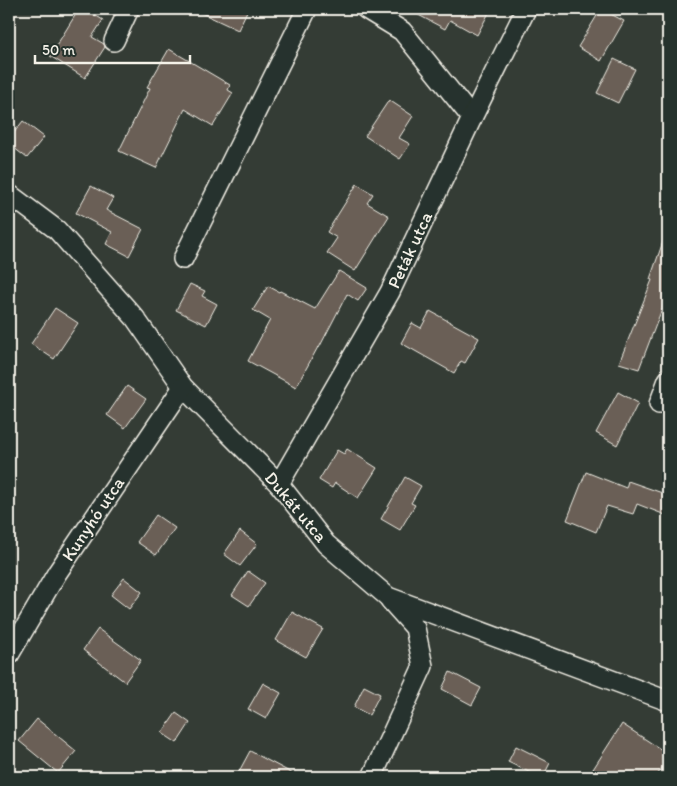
<svg xmlns="http://www.w3.org/2000/svg" width="677" height="786" viewBox="0 0 677 786" font-family="Itim,sans-serif">
  <style>
    .building { fill: #6a5f56; stroke: #f4f1e8 }
    .lines { fill: none; stroke-linecap: round; stroke-linejoin: round }
    .street-casing { stroke: #f4f1e8; stroke-width: 22 }
    .street { stroke: #26332d; stroke-width: 19 }
    .labels { text-anchor: middle; dominant-baseline: central; stroke-width: 4; stroke-linejoin: round; paint-order: stroke }
    .street-label { font-size: 18px; fill: #f4f1e8; stroke: #26332d }
  </style>
  <rect width="100%" height="100%" fill="#343c35"/>
  <filter id="ink" filterUnits="userSpaceOnUse"><feTurbulence type="fractalNoise" baseFrequency=".02" numOctaves="2"/><feDisplacementMap in="SourceGraphic" scale="10" xChannelSelector="R" yChannelSelector="G"/><feConvolveMatrix kernelMatrix="1 2 1 2 8 2 1 2 1" color-interpolation-filters="sRGB"/></filter>
  <g filter="url(#ink)">
    <g class="building">
      <polygon points="79,9 85,9 103,20 92,37 104,44 105,47 85,78 50,56"/>
      <polygon points="193,9 248,9 238,30"/>
      <polygon points="407,9 491,9 477,35 450,20 445,29"/>
      <polygon points="601,9 624,21 601,61 578,47"/>
      <polygon points="169,49 230,85 228,90 233,93 213,126 185,109 156,168 119,151 150,88 147,87"/>
      <polygon points="614,59 635,69 618,103 597,93"/>
      <polygon points="389,100 413,116 399,138 410,144 400,159 365,136"/>
      <polygon points="23,121 44,137 27,158 9,144 9,139"/>
      <polygon points="357,184 373,194 367,203 389,216 355,271 327,253 337,238 327,232"/>
      <polygon points="91,186 113,198 106,210 143,229 129,256 106,244 112,232 76,213"/>
      <polygon points="666,233 668,233 668,293 639,369 619,363 652,280 650,279"/>
      <polygon points="339,271 367,288 358,301 347,294 319,348 318,347 296,387 248,361 270,320 253,310 268,286 279,292 280,291 315,309"/>
      <polygon points="190,284 205,291 202,296 217,304 206,325 176,310"/>
      <polygon points="55,308 78,323 54,359 31,344"/>
      <polygon points="430,311 479,338 465,363 461,361 454,373 401,343 412,323 421,328"/>
      <polygon points="127,386 146,399 125,428 107,415"/>
      <polygon points="618,392 638,403 617,445 596,433"/>
      <polygon points="347,449 377,468 358,498 335,483 332,488 319,480 337,450 344,454"/>
      <polygon points="586,472 626,488 628,481 668,495 668,516 637,504 633,514 607,506 596,532 567,520"/>
      <polygon points="405,477 421,486 411,503 415,505 400,530 381,519"/>
      <polygon points="156,515 175,528 156,555 137,542"/>
      <polygon points="240,531 257,544 240,566 224,554"/>
      <polygon points="248,571 265,583 249,606 232,595"/>
      <polygon points="124,578 142,592 129,609 111,595"/>
      <polygon points="292,612 323,629 306,657 276,640"/>
      <polygon points="98,629 141,660 125,682 83,650"/>
      <polygon points="450,672 481,688 472,705 442,689"/>
      <polygon points="263,683 281,693 266,719 248,709"/>
      <polygon points="364,686 380,694 369,715 354,707"/>
      <polygon points="176,713 190,723 177,743 162,733"/>
      <polygon points="37,719 76,751 58,773 19,741"/>
      <polygon points="622,724 668,754 668,759 656,777 588,777"/>
      <polygon points="516,746 550,763 543,777 539,777 508,762"/>
      <polygon points="250,751 299,777 236,777"/>
    </g>
    <g class="lines">
      <defs>
        <g id="street">
          <polyline points="366,9 402,31 472,118"/>
          <polyline points="114,41 129,9"/>
          <polyline points="9,194 57,230 135,318 183,387 279,484 326,544 388,597 668,701"/>
          <polyline points="183,259 307,9"/>
          <polyline points="659,404 668,380"/>
          <polyline points="279,484 390,292 472,118 526,9"/>
          <polyline points="9,655 57,573 183,387"/>
          <polyline points="372,777 423,666 415,628 390,600"/>
        </g>
      </defs>
      <use href="#street" class="street-casing"/>
      <use href="#street" class="street"/>
    </g>
  </g>
  <g class="labels">
    <g class="street-label">
      <text transform="translate(410 250) rotate(-65)">Peták utca</text>
      <text transform="translate(296 507) rotate(50)">Dukát utca</text>
      <text transform="translate(93 519) rotate(-56)">Kunyhó utca</text>
    </g>
  </g>
  <rect width="677" height="786" fill="none" stroke="#26332d" stroke-width="30"/>
  <rect x="15" y="15" width="647" height="756" fill="none" stroke="#f4f1e8" stroke-width="2" filter="url(#ink)"/>
  <path d="M35 55v8h155v-8" fill="none" stroke="#f4f1e8" stroke-width="2.5"/>
  <text x="42" y="55" font-size="15" fill="#f4f1e8" stroke="#26332d" stroke-width="4" paint-order="stroke">50 m</text>
</svg>
